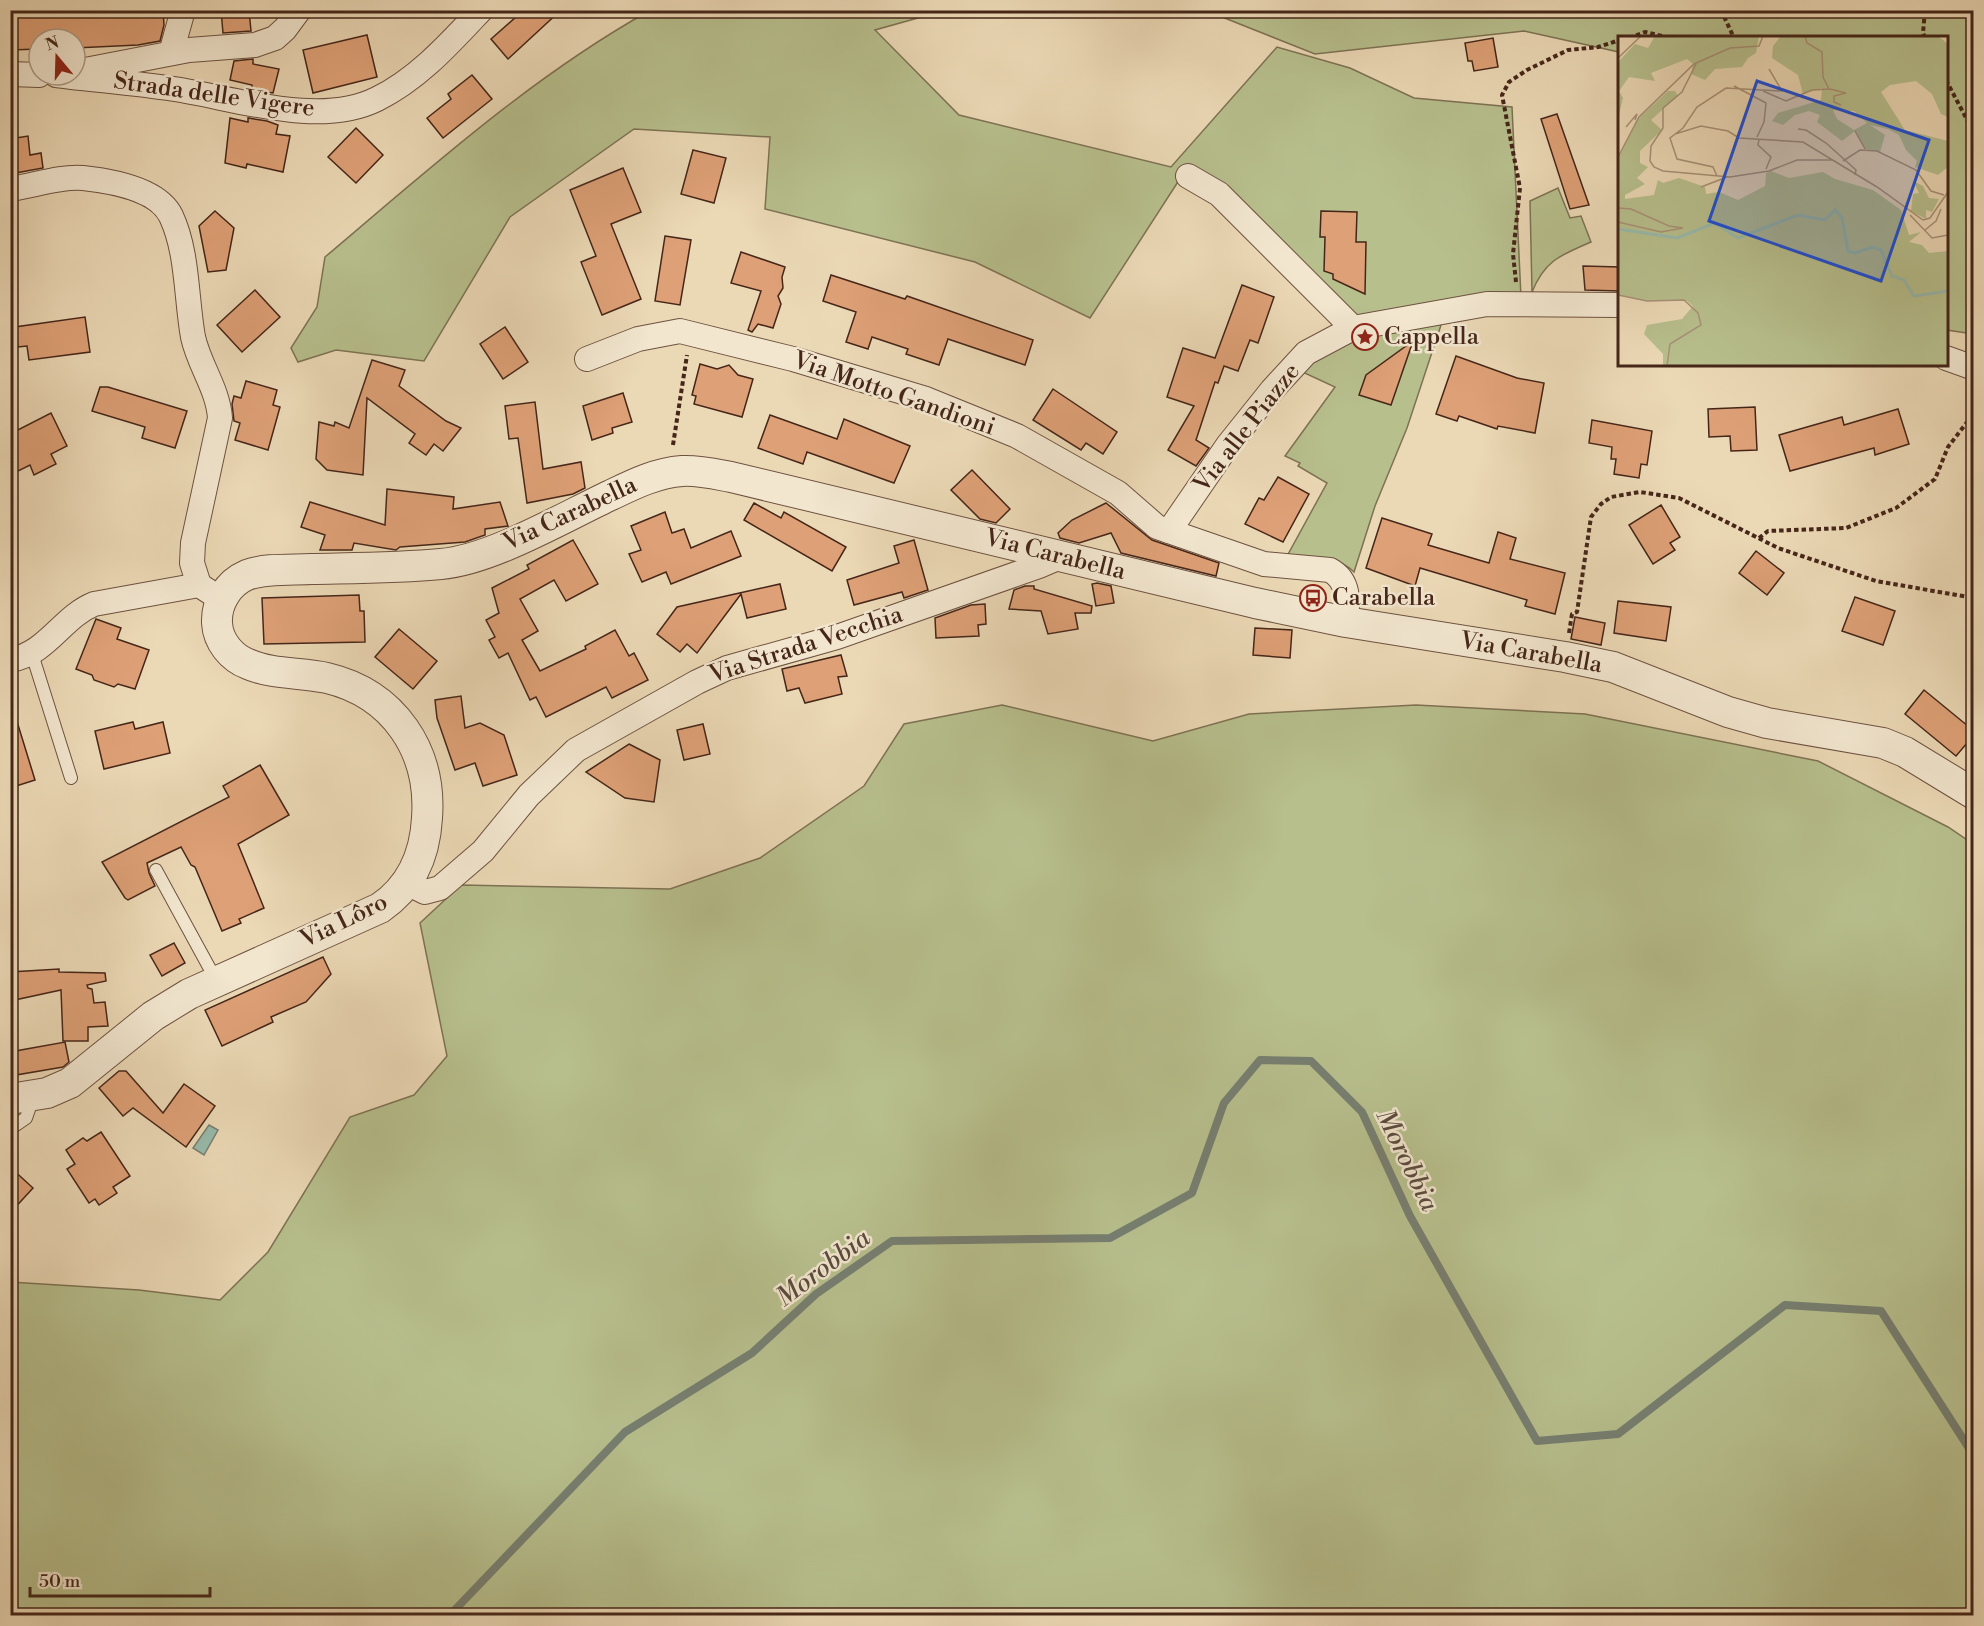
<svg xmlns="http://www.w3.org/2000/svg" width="1984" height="1626" viewBox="0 0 1984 1626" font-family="'Libre Bodoni',serif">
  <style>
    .green { fill: #b7bf8d; stroke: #7e7253; stroke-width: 1.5 }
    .water { fill: #98baab; stroke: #777f71; stroke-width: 1.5 }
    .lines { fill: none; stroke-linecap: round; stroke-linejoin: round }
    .stream { stroke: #777f71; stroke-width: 8 }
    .building { fill: #dea076; stroke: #452619; stroke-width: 1.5 }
    .service-casing { stroke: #6e5240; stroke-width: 14 }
    .minor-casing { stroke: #6e5240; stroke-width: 26 }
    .tertiary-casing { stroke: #6e5240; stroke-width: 32 }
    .path { stroke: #452619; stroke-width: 4; stroke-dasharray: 4.5 3; stroke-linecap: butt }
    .service { stroke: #f2e6cf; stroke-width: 12 }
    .minor { stroke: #f2e6cf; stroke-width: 24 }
    .tertiary { stroke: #f2e6cf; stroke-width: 30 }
    .labels { text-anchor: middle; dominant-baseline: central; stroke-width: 5; stroke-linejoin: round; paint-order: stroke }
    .street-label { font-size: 24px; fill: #452619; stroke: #f2e6cf }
    .poi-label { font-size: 24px; fill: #452619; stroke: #f2e6cf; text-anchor: start }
    .water-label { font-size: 26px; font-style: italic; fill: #5a4b3e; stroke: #f2e6cf }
    .inset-river { fill: none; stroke: #98baab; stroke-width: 3 }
    .inset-road { fill: none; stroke: #a99177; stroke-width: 1.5 }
    .view { fill: #1d4ed8; fill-opacity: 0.15; stroke: #1d4ed8; stroke-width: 3 }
    .inset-edge { fill: none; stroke: #452619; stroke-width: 3 }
  </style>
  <rect width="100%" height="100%" fill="#ebd8b5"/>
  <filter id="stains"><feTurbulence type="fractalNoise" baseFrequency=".00333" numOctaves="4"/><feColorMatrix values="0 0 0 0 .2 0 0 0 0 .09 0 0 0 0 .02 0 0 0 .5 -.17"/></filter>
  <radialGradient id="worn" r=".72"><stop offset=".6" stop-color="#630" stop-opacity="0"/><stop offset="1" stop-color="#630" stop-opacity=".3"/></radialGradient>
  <g class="green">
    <path d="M649 11H943L875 30 959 115 1171 167 1277 47 1350 68 1414 98 1512 107 1521 297 1353 328 1183 174 1090 318 975 262 765 209 770 137 634 129 510 217 424 361 336 350 298 362 291 348 317 307 325 257C428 170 531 77 649 11Z"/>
    <polygon points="1207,11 1973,11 1973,334 1947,330 1946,38 1620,38 1619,52 1524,31 1315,54"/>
    <path d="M1558 188 1570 218 1581 216 1591 242C1561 255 1545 260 1532 292L1530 201Z"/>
    <path d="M1443 319 1407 428 1375 506 1354 572C1336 554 1310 558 1286 558L1327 483 1298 466 1300 463 1285 456 1335 387 1296 369 1348 342Z"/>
    <polygon points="1002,705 1153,741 1249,714 1416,705 1585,714 1818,761 1948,827 1973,844 1973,1615 11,1615 10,1282 139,1290 220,1300 268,1252 350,1117 414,1095 447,1056 420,923 461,885 670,889 760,858 864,786 904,724"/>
  </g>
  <polygon class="water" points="209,1125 218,1130 204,1155 193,1148"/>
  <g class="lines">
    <polyline class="stream" points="449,1616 625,1432 752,1353 816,1294 892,1241 1110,1238 1192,1193 1224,1103 1260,1060 1311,1061 1362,1112 1410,1216 1537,1441 1618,1434 1785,1305 1881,1311 1974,1456"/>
  </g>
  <g class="building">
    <polygon points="10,10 163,10 164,25 160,41 138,45 75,48 75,39 39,39 39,49 10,50"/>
    <polygon points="221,10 249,10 251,31 223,33"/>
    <polygon points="524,10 561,10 508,59 491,39"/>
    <polygon points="367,35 377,77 313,93 303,50"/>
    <polygon points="1493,38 1498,67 1474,71 1472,61 1468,61 1465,43"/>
    <polygon points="253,59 253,64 279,69 273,93 252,90 252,85 230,80 234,61"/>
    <polygon points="472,75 492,99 443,138 427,118 451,99 448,94"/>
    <polygon points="1557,114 1589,205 1570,209 1541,119"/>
    <polygon points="230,118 248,122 248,118 267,121 278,125 276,134 290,136 283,172 247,164 246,168 225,163"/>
    <polygon points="356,128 383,155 356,183 328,157"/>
    <polygon points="28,136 30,155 41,153 43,168 10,174 10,139"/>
    <polygon points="693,150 726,158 714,203 681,194"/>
    <polygon points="623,168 641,212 611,224 641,299 602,315 581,262 596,256 570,190"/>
    <polygon points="215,211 234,228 226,270 208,272 199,226"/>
    <polygon points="1321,211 1357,212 1356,242 1366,242 1365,294 1333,279 1333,274 1324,271 1325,237 1320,237"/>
    <polygon points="665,236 691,240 680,305 655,301"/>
    <polygon points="741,252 785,267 782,277 783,288 778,296 781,304 773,328 758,324 752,332 748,330 761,291 731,283"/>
    <polygon points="1583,266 1620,267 1620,291 1585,290"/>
    <polygon points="831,275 905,299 907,296 1033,340 1025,365 948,339 939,365 906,354 908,349 872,337 868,349 846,342 856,312 823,301"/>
    <polygon points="1242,285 1274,297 1258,343 1250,340 1238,371 1224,366 1218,383 1215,382 1196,440 1209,448 1196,466 1168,450 1194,406 1167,397 1183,348 1215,358"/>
    <polygon points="255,290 280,317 242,352 217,325"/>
    <polygon points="85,317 90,352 29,360 27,346 18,347 15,327"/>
    <polygon points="505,327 528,362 503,379 480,344"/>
    <polygon points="1413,341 1391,405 1359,395 1366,375"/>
    <polygon points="1456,356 1517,378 1544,383 1535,433 1498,426 1497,429 1459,416 1457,421 1436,414"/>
    <polygon points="372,360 405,370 399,386 446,421 461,428 443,451 434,444 426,455 409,443 415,434 367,398 363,475 327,470 316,459 319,422 334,426 335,422 349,428"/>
    <polygon points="700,364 717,369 729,365 738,375 753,379 742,417 694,404 696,396 692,395"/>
    <polygon points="246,381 277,390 273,405 280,407 268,450 235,440 240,423 234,421 232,404 234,396 241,398"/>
    <polygon points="100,387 108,387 187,411 175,448 142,438 145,427 92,411"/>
    <polygon points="1053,389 1117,432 1103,454 1086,443 1081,450 1033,420"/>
    <polygon points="623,393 632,422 612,428 613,433 592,440 583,406"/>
    <polygon points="535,402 543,469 581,462 585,488 573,494 527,503 518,438 509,439 505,406"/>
    <polygon points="1755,407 1757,450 1731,451 1730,436 1709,437 1708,409"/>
    <polygon points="1898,409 1909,444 1875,455 1874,448 1790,471 1779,435 1842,417 1844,425"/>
    <polygon points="51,413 67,446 51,454 56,464 34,475 30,465 10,475 10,434"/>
    <polygon points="770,415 837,439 844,419 910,446 894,483 807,452 803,464 758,448"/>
    <polygon points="1592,420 1652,431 1647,465 1641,464 1639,478 1614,474 1616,459 1611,459 1612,447 1589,443"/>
    <polygon points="972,470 1010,509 996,523 980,519 951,490"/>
    <polygon points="1278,477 1309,494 1283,542 1245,524 1259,498 1264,500"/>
    <polygon points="387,489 454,497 453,509 500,502 508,526 485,529 485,535 465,542 400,547 396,550 354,543 352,550 320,550 325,535 301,527 310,502 385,525"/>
    <polygon points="754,503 781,518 784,512 846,547 832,571 744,520"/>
    <polygon points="1106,503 1152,540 1219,563 1216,576 1121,553 1111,533 1079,543 1060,538 1058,533 1072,520"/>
    <polygon points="1661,505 1680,537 1670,543 1675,550 1653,564 1629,525"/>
    <polygon points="665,512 672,533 684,529 691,548 731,531 741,556 671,584 666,572 642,582 629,554 641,550 631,526"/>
    <polygon points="1382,518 1432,534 1428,545 1489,563 1498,532 1516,538 1510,559 1565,573 1555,614 1525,606 1527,600 1420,568 1415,586 1366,568"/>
    <polygon points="573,540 598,584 566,601 554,580 520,599 538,631 522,640 540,671 586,649 585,646 615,630 629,656 634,653 648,680 612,698 606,687 546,717 536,697 530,700 508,653 499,658 489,640 495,637 486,620 499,613 492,588 529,569 527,565"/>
    <polygon points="914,540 928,590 904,598 902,592 854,605 847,580 899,563 894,546"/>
    <polygon points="1756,551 1784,573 1767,595 1739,573"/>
    <polygon points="1097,583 1111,586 1114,603 1096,606 1092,584"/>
    <polygon points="780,584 786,609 747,618 741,594 697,653 687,644 680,652 657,634 677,607"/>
    <polygon points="1025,586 1034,586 1034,589 1092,606 1091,613 1075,613 1078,629 1048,634 1041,611 1009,609 1014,590"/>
    <polygon points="359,595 360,611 364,611 365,642 264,644 262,598"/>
    <polygon points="1855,597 1895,611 1883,645 1842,631"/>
    <polygon points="1618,601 1671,607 1666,641 1614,633"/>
    <polygon points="985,604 986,624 978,625 979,636 936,638 935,618 971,605"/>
    <polygon points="1575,617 1605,623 1601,645 1571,639"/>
    <polygon points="96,619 121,628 117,639 149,650 135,689 118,684 114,687 94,680 92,675 76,669"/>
    <polygon points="1255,628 1292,630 1290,658 1253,655"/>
    <polygon points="399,629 437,661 413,689 375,657"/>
    <polygon points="841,655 847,676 838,677 842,694 805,703 799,688 787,691 782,669"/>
    <polygon points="1924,690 1974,731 1974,735 1956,756 1905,714"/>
    <polygon points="461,696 465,728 480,723 504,735 517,775 483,786 475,763 455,770 437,718 435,700"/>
    <polygon points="15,715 35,780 10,788 10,716"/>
    <polygon points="133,722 135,729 163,722 170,753 104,769 95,731"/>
    <polygon points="703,724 710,754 684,760 677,730"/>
    <polygon points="629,744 660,760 654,802 625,798 586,772"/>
    <polygon points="260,765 289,815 238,844 264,908 239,919 241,923 222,931 195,867 191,865 181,847 147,863 149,873 155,886 128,900 125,898 102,862 229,797 223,786"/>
    <polygon points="174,943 185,963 162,976 150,955"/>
    <polygon points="323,957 331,974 306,1002 271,1017 273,1022 222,1046 205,1010"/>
    <polygon points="59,969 59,972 105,973 106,981 87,985 88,988 92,989 94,1003 105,1002 108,1026 88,1027 88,1041 63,1041 61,990 10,1001 10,972"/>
    <polygon points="65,1042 69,1062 63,1067 10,1076 10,1052"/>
    <polygon points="119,1071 126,1071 163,1113 184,1084 215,1106 186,1147 133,1108 123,1116 99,1088"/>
    <polygon points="101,1132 130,1176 113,1187 117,1193 99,1205 95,1199 89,1203 67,1169 75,1164 66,1150 83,1138 87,1141"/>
    <polygon points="10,1167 33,1188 10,1213"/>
  </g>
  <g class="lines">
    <defs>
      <g id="service">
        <polyline points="32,654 71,778"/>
        <polyline points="156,870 216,980"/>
        <polyline points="10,1129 26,1118 33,1098"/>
      </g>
      <g id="minor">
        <polyline points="171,53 183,10"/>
        <polyline points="80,71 189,50 255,45 275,38 285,29 299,10"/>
        <polyline points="10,74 39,75"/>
        <path d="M56 75C95 80 135 83 174 89 235 98 319 128 377 99 418 79 450 43 481 10"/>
        <polyline points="1188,176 1219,194 1353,328"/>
        <path d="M10 189C33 186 60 176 83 178 111 181 158 189 171 216 188 252 186 298 193 337 199 365 218 389 220 418L193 543 192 563 199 585"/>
        <polyline points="1946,358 1974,368"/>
        <path d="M587 359 638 339 680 331 793 359 926 399 1017 436 1118 493 1157 527 1264 564 1330 570C1350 581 1348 602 1346 622"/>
        <polyline points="1169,531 1228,445 1272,390 1306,353 1353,328 1487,304 1620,305"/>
        <path d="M10 660C47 654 62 617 94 604L199 585 213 594"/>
        <polyline points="407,883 425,892 440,888 483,851 529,795 576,750 697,682 727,668 837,637 1039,566 1060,557"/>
      </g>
      <path id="tertiary" d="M10 1099 47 1093 70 1083 153 1016 189 994 380 908C411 887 425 855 427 818 432 751 394 694 327 678 301 672 273 675 248 664 232 658 218 642 217 623 216 603 228 583 247 575 265 568 291 570 311 569 354 568 398 568 441 564 491 560 564 517 611 495 634 484 656 473 682 471 698 470 715 474 731 477L1255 603 1346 622 1565 657 1613 667 1728 712 1767 723 1883 743 1905 752 1974 794"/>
    </defs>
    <use href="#service" class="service-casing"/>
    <use href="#minor" class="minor-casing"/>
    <use href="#tertiary" class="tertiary-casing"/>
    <g class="path">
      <polyline points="1721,10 1734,38"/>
      <polyline points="1629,38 1645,32 1671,38"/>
      <polyline points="1925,38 1923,33 1925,10"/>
      <polyline points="1946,80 1974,133"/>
      <polyline points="1516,282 1513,254 1520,188 1502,95 1509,82 1527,70 1568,50 1598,47 1620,40"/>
      <polyline points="673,445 687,355"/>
      <polyline points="1759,538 1768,531 1846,528 1896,508 1935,479 1948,447 1974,413"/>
      <polyline points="1569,633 1572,614 1577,612 1591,517 1601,504 1611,497 1640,492 1679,498 1778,548 1876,581 1974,598"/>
    </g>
    <use href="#service" class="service"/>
    <use href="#minor" class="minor"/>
    <use href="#tertiary" class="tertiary"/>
  </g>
  <defs>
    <symbol id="sight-ring" viewBox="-11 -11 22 22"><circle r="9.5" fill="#f2e6cf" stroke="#8f2418" stroke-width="1.5"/><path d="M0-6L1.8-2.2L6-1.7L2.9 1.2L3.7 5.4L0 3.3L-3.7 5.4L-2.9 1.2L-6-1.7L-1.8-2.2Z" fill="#8f2418"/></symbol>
    <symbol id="bus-ring" viewBox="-11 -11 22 22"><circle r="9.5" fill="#f2e6cf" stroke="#8f2418" stroke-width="1.5"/><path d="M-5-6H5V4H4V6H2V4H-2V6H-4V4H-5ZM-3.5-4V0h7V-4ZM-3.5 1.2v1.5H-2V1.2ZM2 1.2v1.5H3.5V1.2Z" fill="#8f2418"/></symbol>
  </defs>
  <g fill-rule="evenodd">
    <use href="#sight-ring" x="1350" y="322" width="30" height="30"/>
    <use href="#bus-ring" x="1298" y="583" width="30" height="30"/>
  </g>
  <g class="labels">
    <g class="street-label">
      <text transform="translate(214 95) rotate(8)">Strada delle Vigere</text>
      <text transform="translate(894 394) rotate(19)">Via Motto Gandioni</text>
      <text transform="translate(1247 428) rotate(-52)">Via alle Piazze</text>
      <text transform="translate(570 514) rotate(-25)">Via Carabella</text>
      <text transform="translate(1055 555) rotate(14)">Via Carabella</text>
      <text transform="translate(806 645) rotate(-18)">Via Strada Vecchia</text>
      <text transform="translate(1531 653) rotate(10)">Via Carabella</text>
      <text transform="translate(344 921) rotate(-26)">Via Lôro</text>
    </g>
    <g class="poi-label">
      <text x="1384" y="337">Cappella</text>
      <text x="1332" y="598">Carabella</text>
    </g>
    <g class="water-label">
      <text transform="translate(1407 1160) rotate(64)">Morobbia</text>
      <text transform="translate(823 1268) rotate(-37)">Morobbia</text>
    </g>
  </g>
  <g transform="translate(1618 36)">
    <rect width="330" height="330" fill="#ebd8b5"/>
    <path d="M37 0H141L138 17 130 22 124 31 97 33 87 44 73 38 75 28 69 23 33 37 37 45 11 41 1 55 5 62 0 83V31L2 24 17 8 30 12ZM163 0H320L330 8V81L323 78 314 58 298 45 272 49 263 56 287 94 330 105V131L320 139 297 131 299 125 288 114 281 99 270 93 252 89 267 99 262 116 247 113 237 95 224 105 199 86 202 79 191 75 177 79 165 89 154 85 160 77 203 64 204 52 185 58 180 39 154 22 155 10ZM215 74 236 75 249 87 236 94 219 83ZM50 55H57L60 60 33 84 44 94 22 115V127L30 131 19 142 27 148 7 159V163L36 159 40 144 45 147 61 142 87 151 88 158 101 156 120 164 147 150 148 137 153 135 171 142 205 136 217 143 255 154 283 174 291 199 303 196 291 206 304 209 311 217 330 215V330H45V318L26 298 29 289 64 283 75 270 69 265H29L0 259V121L19 84ZM295 145 305 150 311 162 321 163 314 176 308 174V183L293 175 295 158 301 157Z" fill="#b7bf8d" fill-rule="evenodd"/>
    <path class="inset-river" d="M0 193 59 202 97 187 120 202 180 179 207 184 217 174 224 182 230 215 237 217 255 211 263 214 274 240 286 244 296 260 330 255"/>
    <path class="inset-road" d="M0 22 23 0M78 28 64 56 45 72V92L33 110 32 125 36 131 45 135 112 141 151 135 179 124H215M116 50 148 67 146 86 139 101M212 53 228 57 216 60V66L223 69M145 55 168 65 194 54 211 53 205 41 204 16 189 7 187 0M8 91 19 78 17 84M180 93 188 94 208 107 238 134 237 139M237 95 247 113M57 98 83 90 110 95 121 102 185 106 259 151 305 184 312 182 330 156M141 103 140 109 153 121 148 133M0 121 21 81 76 28 112 12 141 10 145 0M225 125 242 114 259 115 298 134 313 155 326 159M99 140 95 131 59 123 52 102 65 92 79 71 108 52 164 55 151 33M83 151 109 141M0 172 13 173 51 190 65 192 43 196 0 186M292 179 314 202 330 199M307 194 318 185 323 173M0 259 29 265 66 264 80 277 83 289 52 308 49 330"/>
    <path class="view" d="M139 45 311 104 263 245 91 185Z"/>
    <rect width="330" height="330" class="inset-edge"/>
  </g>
  <rect width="1984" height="1626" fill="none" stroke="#ebd8b5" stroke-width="36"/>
  <rect x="12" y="12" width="1960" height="1602" fill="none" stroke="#452619" stroke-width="3"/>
  <rect x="18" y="18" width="1948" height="1590" fill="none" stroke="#452619" stroke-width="1.5"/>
  <g transform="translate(57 57) rotate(341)"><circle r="28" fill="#f2e6cf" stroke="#ad9986" stroke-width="1.5"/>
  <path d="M0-4.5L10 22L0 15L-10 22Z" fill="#8f2418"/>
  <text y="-9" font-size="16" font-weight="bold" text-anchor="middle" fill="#452619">N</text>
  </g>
  <path d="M30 1587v9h180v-9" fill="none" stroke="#452619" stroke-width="3"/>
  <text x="39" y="1587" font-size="18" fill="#452619" stroke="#f2e6cf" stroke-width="4.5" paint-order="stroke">50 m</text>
  <rect width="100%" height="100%" filter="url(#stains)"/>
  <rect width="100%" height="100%" fill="url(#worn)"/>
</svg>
